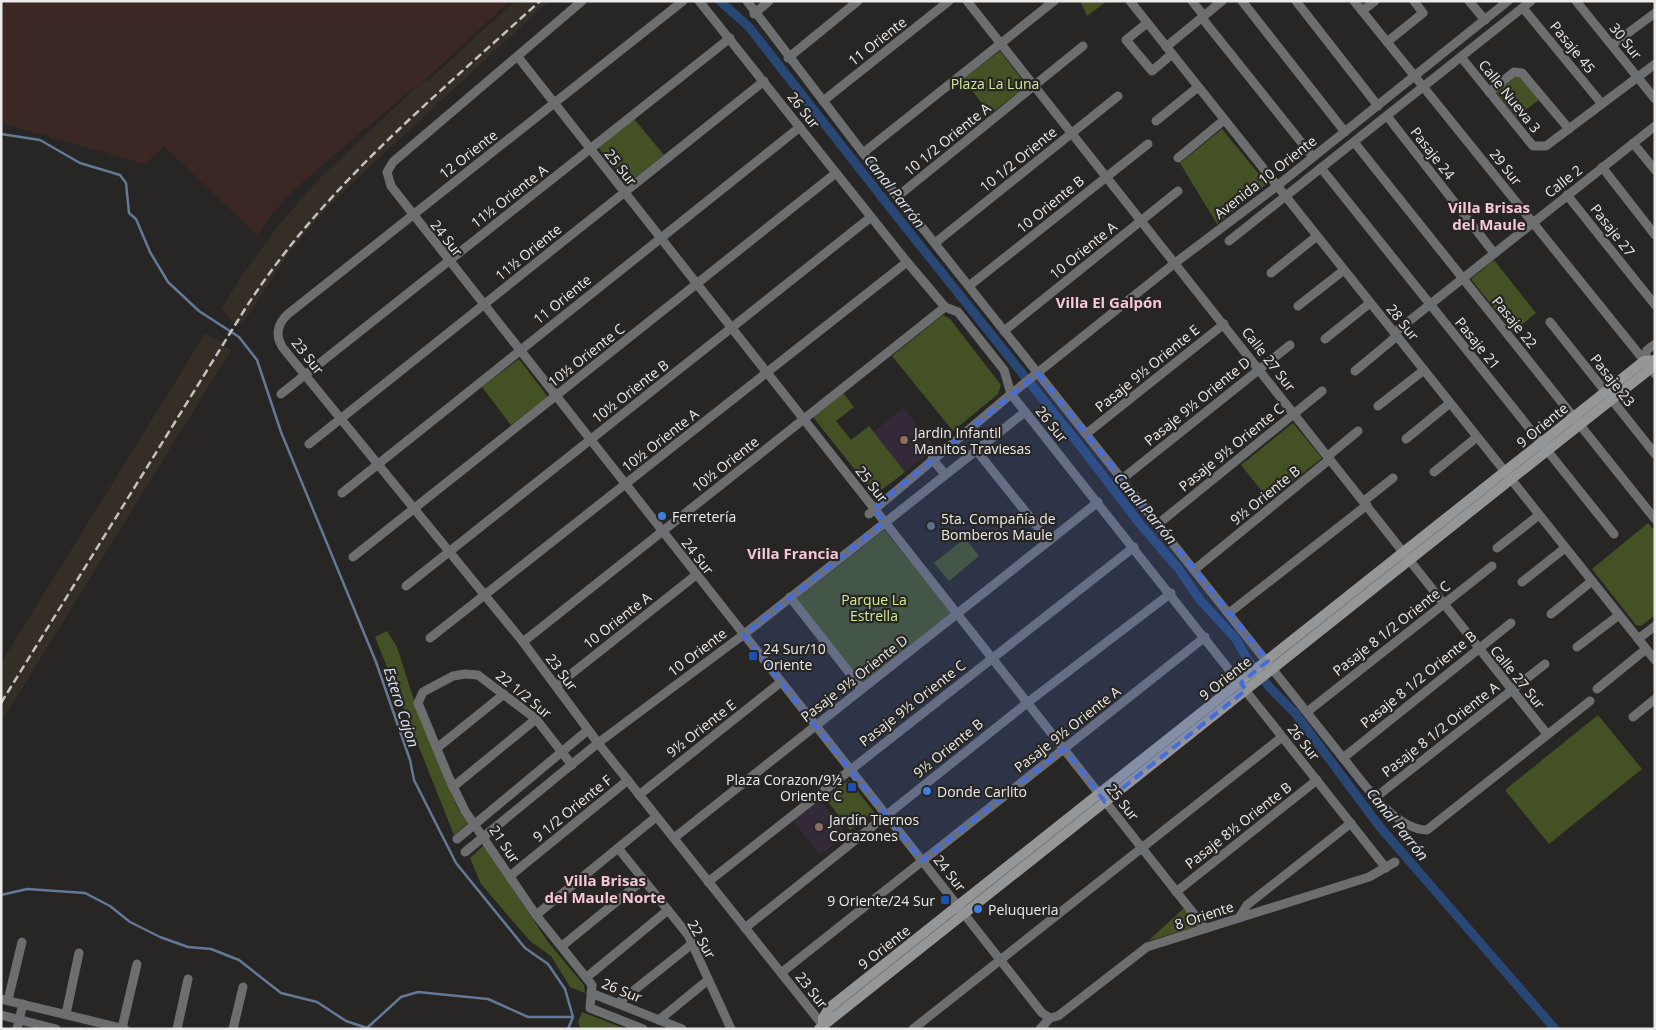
<svg xmlns="http://www.w3.org/2000/svg" width="1656" height="1030" viewBox="0 0 1656 1030" font-family="'Open Sans',sans-serif">
  <style>
    .built { fill: #342e27 }
    .industrial { fill: #3b2824 }
    .education { fill: #332938 }
    .green { fill: #435124 }
    .lines { fill: none; stroke-linecap: round; stroke-linejoin: round }
    .stream { stroke: #647897; stroke-width: 2.5 }
    .canal { stroke: #294774; stroke-width: 9 }
    .street { stroke: #6d6e6f; stroke-width: 9 }
    .secondary { stroke: #959698; stroke-width: 10 }
    .rail { stroke: #c3c2c1; stroke-width: 2.5; stroke-dasharray: 8 4; stroke-linecap: butt }
    .marked { fill: #466ddc; fill-opacity: 0.2; stroke: #466ddc; stroke-width: 4; stroke-dasharray: 10 6; stroke-linejoin: round }
    .education-dot { fill: #8d6e63; stroke: #282624; stroke-width: 2 }
    .shop-dot { fill: #3f7fe0; stroke: #282624; stroke-width: 2 }
    .service-dot { fill: #5c6f8a; stroke: #282624; stroke-width: 2 }
    .transit-dot { fill: #1a4fb4; stroke: #282624; stroke-width: 2 }
    .labels { text-anchor: middle; dominant-baseline: central; stroke-width: 4.5; stroke-linejoin: round; paint-order: stroke }
    .street-label { font-size: 14px; fill: #ecebea; stroke: #282624 }
    .park-label { font-size: 14px; fill: #d0ec96; stroke: #282624 }
    .poi-label { font-size: 14px; fill: #ecebea; stroke: #282624; text-anchor: start }
    .water-label { font-size: 15px; font-style: italic; fill: #d9e3f2; stroke: #282624 }
    .neighbourhood-label { font-size: 15px; font-weight: bold; fill: #f6c6d9; stroke: #282624 }
  </style>
  <rect width="100%" height="100%" fill="#282624"/>
  <g class="built">
    <polygon points="515,1 549,1 368,168 325,210 288,254 243,323 238,324 230,319 222,308 241,277 277,227 321,177 424,80 427,82"/>
    <polygon points="205,334 219,340 231,350 1,722 1,663"/>
  </g>
  <polygon class="industrial" points="1,1 510,1 432,73 356,136 286,197 257,235 164,146 145,164 1,123"/>
  <g class="education">
    <polygon points="903,408 936,448 905,472 873,432"/>
    <polygon points="819,799 847,834 820,855 792,820"/>
  </g>
  <g class="green">
    <polygon points="1080,1 1107,1 1087,16"/>
    <polygon points="1000,51 1027,86 990,114 963,79"/>
    <polygon points="1518,75 1539,100 1516,117 1495,91"/>
    <polygon points="634,119 664,155 627,184 598,147"/>
    <polygon points="1222,129 1267,184 1217,224 1180,163"/>
    <polygon points="1494,260 1536,313 1513,332 1471,279"/>
    <polygon points="943,315 950,319 1001,385 998,394 953,431 892,356"/>
    <polygon points="519,359 548,397 511,425 482,387"/>
    <polygon points="843,393 854,407 836,421 851,440 869,426 905,472 875,495 813,417"/>
    <polygon points="1293,423 1322,458 1269,500 1241,465"/>
    <polygon points="1648,523 1655,531 1655,615 1641,626 1636,625 1592,569"/>
    <polygon points="884,530 953,614 864,683 861,683 795,600"/>
    <polygon points="965,538 979,556 949,581 934,563"/>
    <polygon points="387,631 397,647 413,697 458,809 468,823 454,835 375,637"/>
    <polygon points="1598,715 1642,769 1549,844 1505,790"/>
    <polygon points="849,780 874,812 850,830 825,798"/>
    <polygon points="484,845 548,942 584,985 585,993 570,987 551,956 530,941 481,884 470,858"/>
    <polygon points="1184,908 1199,926 1148,941"/>
    <polygon points="582,1012 626,1029 581,1029 578,1022"/>
  </g>
  <g class="lines">
    <g class="stream">
      <polyline points="1,134 40,140 80,163 120,175 126,183 129,213 136,219 150,252 168,282 199,311 239,337 257,360 281,432 376,662 410,760 414,780 456,863 525,948 548,964 565,989 573,1017 568,1029"/>
      <polyline points="1,895 27,889 85,893 110,906 130,922 160,937 188,947 211,949 239,960 281,993 317,1002 346,1021 367,1028 401,997 418,992 488,999 528,1017 573,1017"/>
    </g>
    <polyline class="canal" points="720,1 749,27 895,214 1081,447 1140,524 1178,568 1200,600 1236,639 1248,660 1270,688 1295,713 1380,827 1555,1029"/>
    <g class="street">
      <polyline points="582,1 393,162 387,172 391,186 1042,1013 1050,1018"/>
      <path d="M683 1 288 314C277 324 275 336 283 348L523 642 598 743 825 1028"/>
      <polyline points="699,1 907,262 945,307 958,312 1004,370 1011,394 1386,868"/>
      <path d="M747 1 863 153 1343 758C1363 782 1393 829 1427 830L1590 701"/>
      <polyline points="967,1 1547,734"/>
      <polyline points="1130,1 1655,660"/>
      <polyline points="1192,1 1204,16"/>
      <polyline points="1242,1 1345,132"/>
      <polyline points="1296,1 1378,106"/>
      <polyline points="1354,1 1655,374"/>
      <polyline points="1469,1 1485,20"/>
      <polyline points="1576,1 1655,99"/>
      <polyline points="1523,8 1602,104"/>
      <polyline points="1362,11 1375,1"/>
      <polyline points="754,14 769,1"/>
      <polyline points="1202,18 1313,157"/>
      <polyline points="1147,23 1126,40 1152,71 1172,54"/>
      <polyline points="1387,42 1423,13 1414,1"/>
      <polyline points="1612,45 1655,13"/>
      <polyline points="1166,47 1222,1"/>
      <polyline points="518,57 1205,928"/>
      <polyline points="1461,57 1533,146 1546,146 1655,64"/>
      <polyline points="788,58 858,1"/>
      <polyline points="1489,92 1514,72 1522,73 1569,129"/>
      <polyline points="823,101 949,1"/>
      <polyline points="1387,116 1494,253"/>
      <polyline points="1156,121 1198,87"/>
      <polyline points="1354,142 1655,519"/>
      <polyline points="1633,143 1655,170"/>
      <polyline points="863,153 1054,1"/>
      <polyline points="1178,158 1224,120"/>
      <polyline points="1602,167 1655,235"/>
      <polyline points="1321,168 1614,534"/>
      <polyline points="1567,195 1655,305"/>
      <polyline points="898,196 1083,46"/>
      <polyline points="1229,241 1531,1"/>
      <polyline points="935,243 1118,96"/>
      <polyline points="1271,273 1317,236"/>
      <polyline points="969,286 1148,144"/>
      <polyline points="1298,306 1344,270"/>
      <polyline points="1550,322 1655,454"/>
      <polyline points="1004,331 1178,191"/>
      <polyline points="1394,333 1655,126"/>
      <polyline points="1325,339 1370,303"/>
      <polyline points="1644,361 1647,350 1655,344"/>
      <polyline points="1355,371 1397,336"/>
      <polyline points="281,394 730,38"/>
      <polyline points="1378,406 1424,370"/>
      <polyline points="1086,434 1224,324"/>
      <polyline points="1406,439 1450,403"/>
      <polyline points="309,444 764,81"/>
      <polyline points="976,450 1049,541"/>
      <polyline points="1328,456 1358,431"/>
      <polyline points="932,459 945,474"/>
      <polyline points="1434,472 1477,437"/>
      <polyline points="1122,479 1290,345"/>
      <polyline points="342,493 800,127"/>
      <polyline points="1364,501 1393,478"/>
      <polyline points="869,514 1011,394 1175,263 1277,186 1508,1"/>
      <polyline points="1158,524 1322,391"/>
      <polyline points="1497,548 1539,515"/>
      <polyline points="353,557 836,173"/>
      <polyline points="1194,570 1330,459"/>
      <polyline points="1522,582 1565,548"/>
      <polyline points="406,586 871,217"/>
      <polyline points="790,597 862,689"/>
      <polyline points="1229,613 1367,505"/>
      <polyline points="1551,614 1592,581"/>
      <polyline points="430,638 907,262"/>
      <polyline points="1638,639 1655,626"/>
      <polyline points="523,642 945,307"/>
      <polyline points="1577,647 1619,615"/>
      <polyline points="556,686 696,575"/>
      <polyline points="1597,689 1646,649"/>
      <polyline points="1307,712 1492,566"/>
      <polyline points="1633,717 1655,699"/>
      <polyline points="437,748 504,694"/>
      <polyline points="1343,758 1511,623"/>
      <polyline points="572,765 536,719 478,675 465,674 453,676 423,692 418,703 449,778 465,811 536,915 592,985 590,1008 643,1029"/>
      <polyline points="453,787 536,719"/>
      <polyline points="639,795 781,682"/>
      <polyline points="1376,797 1545,664"/>
      <polyline points="674,838 1098,502"/>
      <polyline points="457,839 588,730"/>
      <polyline points="618,848 688,935 731,1029"/>
      <polyline points="465,852 598,743 743,635 1025,412"/>
      <polyline points="510,876 628,780"/>
      <polyline points="708,882 1134,547"/>
      <polyline points="1176,892 1317,780"/>
      <polyline points="536,915 656,817"/>
      <polyline points="1239,918 1247,905 1351,823"/>
      <polyline points="745,928 1027,703 1171,593"/>
      <polyline points="562,946 643,880"/>
      <polyline points="781,973 1205,637"/>
      <polyline points="587,977 668,910"/>
      <polyline points="591,993 682,1029"/>
      <polyline points="1,999 125,1029"/>
      <polyline points="8,1000 22,942"/>
      <polyline points="618,1003 692,944"/>
      <polyline points="66,1014 79,953"/>
      <polyline points="1,1015 56,1029"/>
      <polyline points="659,1020 708,980"/>
      <polyline points="122,1028 137,964"/>
      <polyline points="17,1029 23,1004"/>
      <polyline points="177,1029 188,979"/>
      <polyline points="233,1029 243,987"/>
      <polyline points="913,1029 1282,737"/>
      <polyline points="1040,1029 1050,1018 1058,1016 1147,947 1369,877 1395,862"/>
    </g>
    <g class="secondary">
      <polyline points="823,1026 823,1018 829,1008 1644,361 1655,360"/>
      <polyline points="819,1029 1650,369 1655,367"/>
    </g>
    <path class="rail" d="M1 703 245 309C323 187 434 98 540 1"/>
  </g>
  <path class="marked" d="M1038 373 1268 661 1241 683 1246 690 1105 802 1064 749 922 861 743 635 884 522 874 509 884 499Z"/>
  <g class="education-dot">
    <circle cx="904" cy="440" r="5"/>
    <circle cx="819" cy="827" r="5"/>
  </g>
  <g class="shop-dot">
    <circle cx="662" cy="516" r="5"/>
    <circle cx="927" cy="791" r="5"/>
    <circle cx="978" cy="909" r="5"/>
  </g>
  <circle class="service-dot" cx="931" cy="526" r="5"/>
  <g class="transit-dot">
    <rect x="748" y="651" width="10" height="10" rx="2.5"/>
    <rect x="847" y="782" width="10" height="10" rx="2.5"/>
    <rect x="940" y="895" width="10" height="10" rx="2.5"/>
  </g>
  <g class="labels">
    <g class="street-label">
      <text transform="translate(877 41) rotate(-38)">11 Oriente</text>
      <text transform="translate(1626 41) rotate(51)">30 Sur</text>
      <text transform="translate(1573 47) rotate(51)">Pasaje 45</text>
      <text transform="translate(1510 96) rotate(51)">Calle Nueva 3</text>
      <text transform="translate(804 110) rotate(52)">26 Sur</text>
      <text transform="translate(947 139) rotate(-39)">10 1/2 Oriente A</text>
      <text transform="translate(1433 153) rotate(52)">Pasaje 24</text>
      <text transform="translate(468 154) rotate(-38)">12 Oriente</text>
      <text transform="translate(1018 159) rotate(-39)">10 1/2 Oriente</text>
      <text transform="translate(621 167) rotate(52)">25 Sur</text>
      <text transform="translate(1506 167) rotate(51)">29 Sur</text>
      <text transform="translate(1265 177) rotate(-38)">Avenida 10 Oriente</text>
      <text transform="translate(1563 181) rotate(-38)">Calle 2</text>
      <text transform="translate(509 196) rotate(-38)">11½ Oriente A</text>
      <text transform="translate(1050 204) rotate(-39)">10 Oriente B</text>
      <text transform="translate(1613 230) rotate(52)">Pasaje 27</text>
      <text transform="translate(447 238) rotate(52)">24 Sur</text>
      <text transform="translate(1083 250) rotate(-39)">10 Oriente A</text>
      <text transform="translate(528 252) rotate(-39)">11½ Oriente</text>
      <text transform="translate(562 299) rotate(-39)">11 Oriente</text>
      <text transform="translate(1403 322) rotate(51)">28 Sur</text>
      <text transform="translate(1515 322) rotate(51)">Pasaje 22</text>
      <text transform="translate(1478 343) rotate(51)">Pasaje 21</text>
      <text transform="translate(586 355) rotate(-38)">10½ Oriente C</text>
      <text transform="translate(308 356) rotate(52)">23 Sur</text>
      <text transform="translate(1269 359) rotate(52)">Calle 27 Sur</text>
      <text transform="translate(1147 368) rotate(-39)">Pasaje 9½ Oriente E</text>
      <text transform="translate(1613 380) rotate(52)">Pasaje 23</text>
      <text transform="translate(630 391) rotate(-38)">10½ Oriente B</text>
      <text transform="translate(1197 401) rotate(-39)">Pasaje 9½ Oriente D</text>
      <text transform="translate(1052 424) rotate(51)">26 Sur</text>
      <text transform="translate(1542 425) rotate(-39)">9 Oriente</text>
      <text transform="translate(660 440) rotate(-38)">10½ Oriente A</text>
      <text transform="translate(1231 447) rotate(-39)">Pasaje 9½ Oriente C</text>
      <text transform="translate(725 464) rotate(-38)">10½ Oriente</text>
      <text transform="translate(872 484) rotate(52)">25 Sur</text>
      <text transform="translate(1265 495) rotate(-39)">9½ Oriente B</text>
      <text transform="translate(698 556) rotate(52)">24 Sur</text>
      <text transform="translate(617 620) rotate(-38)">10 Oriente A</text>
      <text transform="translate(1391 628) rotate(-38)">Pasaje 8 1/2 Oriente C</text>
      <text transform="translate(697 652) rotate(-37)">10 Oriente</text>
      <text transform="translate(562 672) rotate(53)">23 Sur</text>
      <text transform="translate(1518 677) rotate(51)">Calle 27 Sur</text>
      <text transform="translate(854 678) rotate(-38)">Pasaje 9½ Oriente D</text>
      <text transform="translate(1225 678) rotate(-38)">9 Oriente</text>
      <text transform="translate(1418 679) rotate(-39)">Pasaje 8 1/2 Oriente B</text>
      <text transform="translate(524 694) rotate(39)">22 1/2 Sur</text>
      <text transform="translate(912 703) rotate(-38)">Pasaje 9½ Oriente C</text>
      <text transform="translate(701 728) rotate(-38)">9½ Oriente E</text>
      <text transform="translate(1067 729) rotate(-38)">Pasaje 9½ Oriente A</text>
      <text transform="translate(1440 729) rotate(-38)">Pasaje 8 1/2 Oriente A</text>
      <text transform="translate(1304 742) rotate(52)">26 Sur</text>
      <text transform="translate(948 748) rotate(-39)">9½ Oriente B</text>
      <text transform="translate(1123 802) rotate(52)">25 Sur</text>
      <text transform="translate(572 808) rotate(-39)">9 1/2 Oriente F</text>
      <text transform="translate(1238 825) rotate(-38)">Pasaje 8½ Oriente B</text>
      <text transform="translate(505 844) rotate(56)">21 Sur</text>
      <text transform="translate(950 873) rotate(52)">24 Sur</text>
      <text transform="translate(1204 915) rotate(-18)">8 Oriente</text>
      <text transform="translate(702 939) rotate(61)">22 Sur</text>
      <text transform="translate(884 947) rotate(-38)">9 Oriente</text>
      <text transform="translate(622 990) rotate(22)">26 Sur</text>
      <text transform="translate(812 990) rotate(52)">23 Sur</text>
    </g>
    <g class="park-label">
      <text x="995" y="83">Plaza La Luna</text>
      <text x="874" y="599">Parque La<tspan x="874" dy="16">Estrella</tspan></text>
    </g>
    <g class="poi-label">
      <text x="914" y="432">Jardin Infantil<tspan x="914" dy="16">Manitos Traviesas</tspan></text>
      <text x="672" y="516">Ferretería</text>
      <text x="941" y="518">5ta. Compañía de<tspan x="941" dy="16">Bomberos Maule</tspan></text>
      <text x="763" y="648">24 Sur/10<tspan x="763" dy="16">Oriente</tspan></text>
      <text x="842" y="779" text-anchor="end">Plaza Corazon/9½<tspan x="842" dy="16">Oriente C</tspan></text>
      <text x="937" y="791">Donde Carlito</text>
      <text x="829" y="819">Jardín Tiernos<tspan x="829" dy="16">Corazones</tspan></text>
      <text x="935" y="900" text-anchor="end">9 Oriente/24 Sur</text>
      <text x="988" y="909">Peluqueria</text>
    </g>
    <g class="water-label">
      <text transform="translate(895 191) rotate(52)">Canal Parrón</text>
      <text transform="translate(1146 508) rotate(50)">Canal Parrón</text>
      <text transform="translate(402 707) rotate(72)">Estero Cajon</text>
      <text transform="translate(1398 824) rotate(51)">Canal Parrón</text>
    </g>
    <g class="neighbourhood-label">
      <text x="1489" y="207">Villa Brisas<tspan x="1489" dy="17">del Maule</tspan></text>
      <text x="1109" y="302">Villa El Galpón</text>
      <text x="793" y="553">Villa Francia</text>
      <text x="605" y="880">Villa Brisas<tspan x="605" dy="17">del Maule Norte</tspan></text>
    </g>
  </g>
  <rect width="1656" height="1030" fill="none" stroke="#ecebea" stroke-width="5"/>
</svg>
